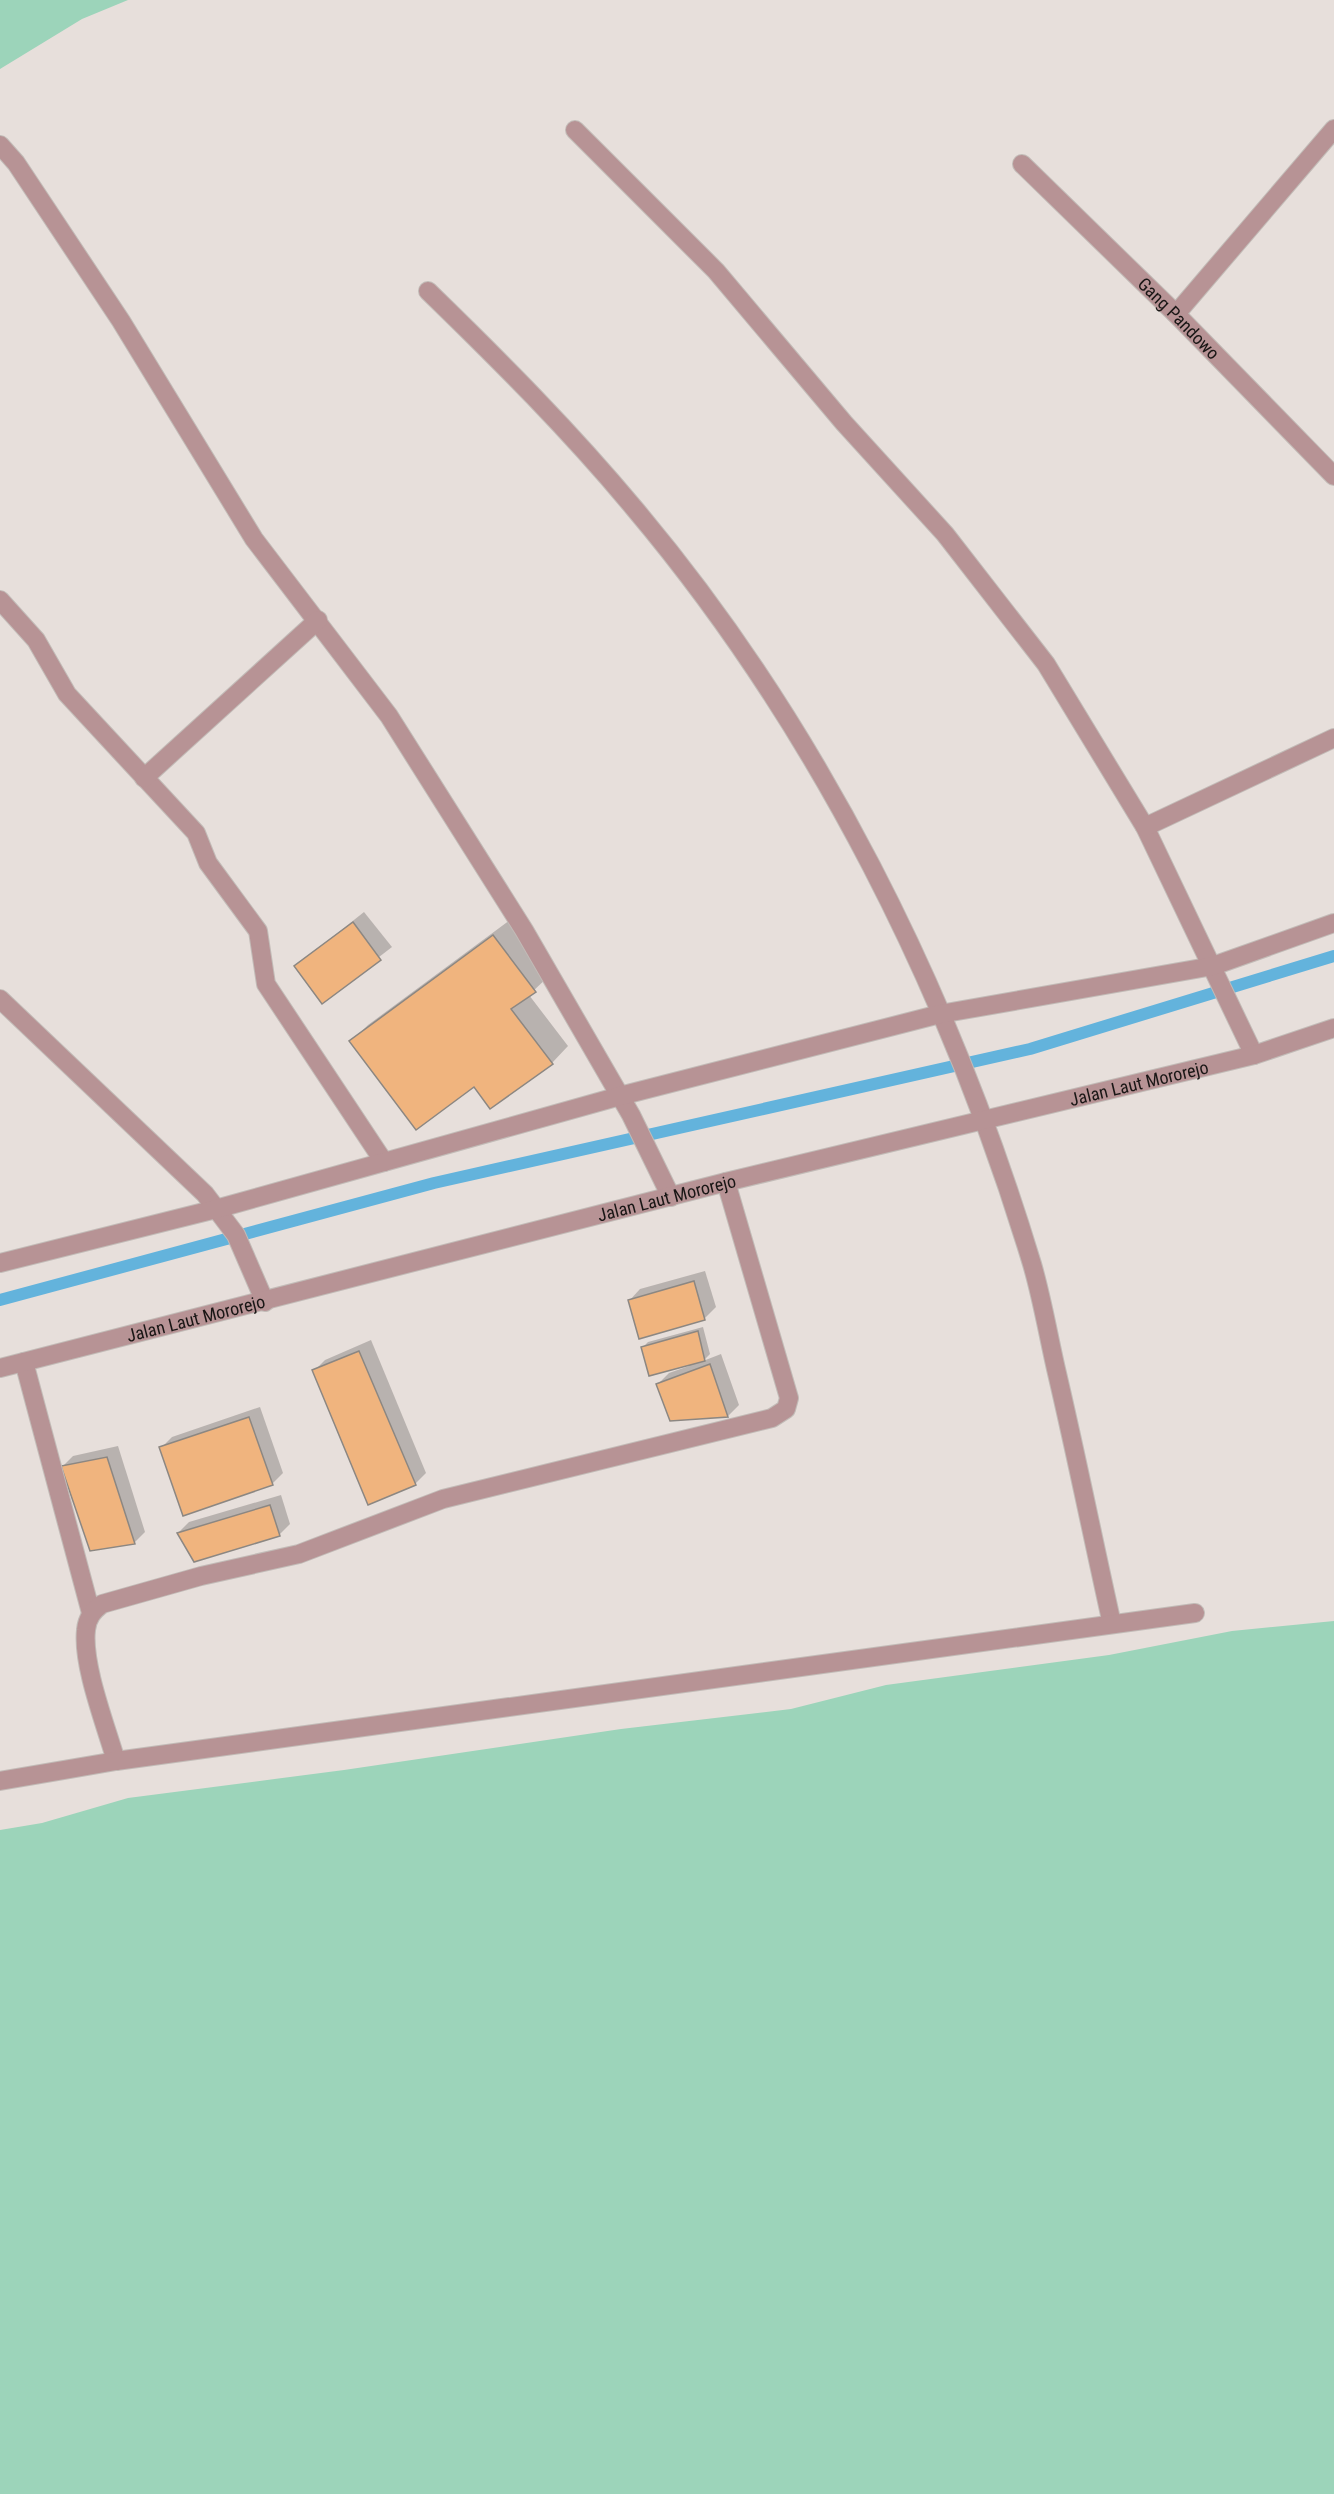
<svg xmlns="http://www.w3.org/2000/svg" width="1334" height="2494" viewBox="0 0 1334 2494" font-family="'Roboto Condensed',sans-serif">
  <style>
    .green { fill: #9cd4ba }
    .shadow { fill: #0003 }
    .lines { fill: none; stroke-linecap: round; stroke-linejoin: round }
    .stream { stroke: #63b3dc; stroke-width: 12 }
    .building { fill: #f0b47e; stroke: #8c8782; stroke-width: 1.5 }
    .minor-casing { stroke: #c2bbb7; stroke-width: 20 }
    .minor { stroke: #b79395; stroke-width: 18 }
    .labels { text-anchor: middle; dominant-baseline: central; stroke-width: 6; stroke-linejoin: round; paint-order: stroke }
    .street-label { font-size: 18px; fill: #191615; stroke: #e7dfdb }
  </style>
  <rect width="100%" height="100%" fill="#e7dfdb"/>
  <g class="green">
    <polygon points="0,0 128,0 82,19 0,69"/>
    <polygon points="1334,1621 1334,2494 0,2494 0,1830 42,1823 128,1798 344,1770 621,1729 791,1709 886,1685 1109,1655 1232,1631"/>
  </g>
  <g class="shadow">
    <polygon points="364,912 392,947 322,1001 296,966"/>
    <polygon points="510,920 551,974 529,995 568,1046 552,1063 474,1084 351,1042 368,1025"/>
    <polygon points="705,1271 716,1307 705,1318 640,1337 629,1301 640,1289"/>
    <polygon points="703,1327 710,1354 703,1361 721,1354 739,1405 728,1416 671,1420 658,1384 669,1373 689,1366 688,1364 643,1347 648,1342"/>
    <polygon points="371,1340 426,1473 415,1484 314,1371 325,1360"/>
    <polygon points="260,1407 283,1473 272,1484 161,1448 172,1437"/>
    <polygon points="118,1446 145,1532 134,1543 62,1467 73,1456"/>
    <polygon points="281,1495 290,1524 279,1535 178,1533 189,1522"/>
  </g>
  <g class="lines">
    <polyline class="stream" points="0,1300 434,1183 1030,1049 1334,956"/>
  </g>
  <g class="building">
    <polygon points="353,922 381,960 322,1004 294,966"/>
    <polygon points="493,935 536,992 511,1009 553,1064 490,1109 474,1087 416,1130 349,1041"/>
    <polygon points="694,1281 705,1320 639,1339 628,1300"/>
    <polygon points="698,1331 705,1361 649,1376 641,1347"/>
    <polygon points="359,1351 416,1485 368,1505 312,1370"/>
    <polygon points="710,1364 728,1417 670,1421 656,1384"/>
    <polygon points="249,1417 273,1485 183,1516 159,1447"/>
    <polygon points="107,1457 135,1544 90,1551 61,1466"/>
    <polygon points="270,1505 280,1536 194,1562 177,1533"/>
  </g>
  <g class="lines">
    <defs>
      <g id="minor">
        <polyline points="575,130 716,271 844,423 945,534 1046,664 1145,827 1254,1055"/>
        <polyline points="0,145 16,163 121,321 254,539 389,716 524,930 631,1115 671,1197"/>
        <path id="s1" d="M1022 164 1176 314 1334 476"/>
        <path d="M428 291C500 361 570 431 634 508 818 726 950 992 1032 1264 1042 1298 1048 1334 1056 1369 1076 1454 1093 1539 1112 1624"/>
        <polyline points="1176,314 1334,129"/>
        <polyline points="0,600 36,640 67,694 196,833 208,863 258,931 266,984 384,1162"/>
        <polyline points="144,778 318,620"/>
        <polyline points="1145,827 1334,738"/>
        <polyline points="0,999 205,1194 236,1235 265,1302"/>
        <polyline points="0,1263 216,1209 620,1096 940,1014 1213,966 1334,923"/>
        <polyline points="24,1362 91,1613"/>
        <path id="s2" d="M0 1368 726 1182 1254 1055 1334 1028"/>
        <path d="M116 1761C106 1726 82 1665 86 1630 87 1618 93 1611 102 1604L201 1576 299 1554 443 1499 772 1418 786 1409 789 1398 726 1182"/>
        <polyline points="0,1781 116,1761 1195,1613"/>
      </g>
    </defs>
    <use href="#minor" class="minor-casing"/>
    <use href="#minor" class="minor"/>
  </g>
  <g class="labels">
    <g class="street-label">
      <text stroke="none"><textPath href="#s1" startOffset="220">Gang Pandowo</textPath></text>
      <text stroke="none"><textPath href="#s2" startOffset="1174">Jalan Laut Mororejo</textPath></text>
      <text stroke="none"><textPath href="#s2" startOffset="688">Jalan Laut Mororejo</textPath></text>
      <text stroke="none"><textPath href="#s2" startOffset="202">Jalan Laut Mororejo</textPath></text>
    </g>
  </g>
</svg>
